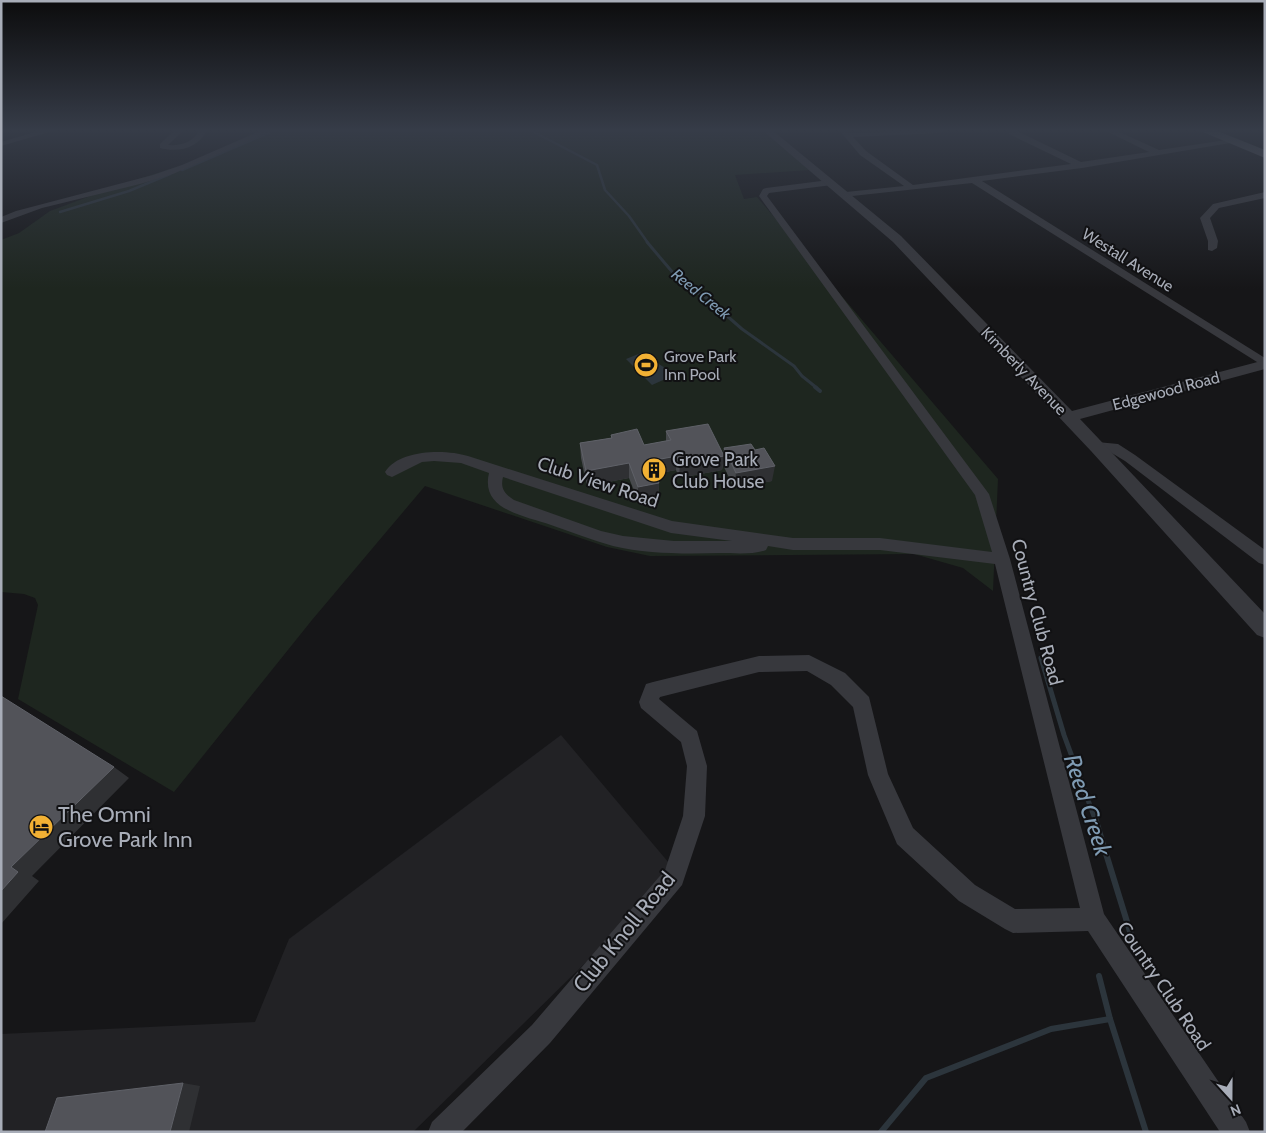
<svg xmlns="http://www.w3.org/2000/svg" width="1266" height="1133" viewBox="0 0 1266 1133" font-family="Cabin,sans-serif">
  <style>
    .built { fill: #222225 }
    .green { fill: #1e261f }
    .water { fill: #2c353c }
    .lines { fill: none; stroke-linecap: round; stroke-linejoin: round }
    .stream-far4 { stroke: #2c353c; stroke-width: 2.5 }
    .stream-far3 { stroke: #2c353c; stroke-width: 3 }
    .stream-far2 { stroke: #2c353c; stroke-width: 4 }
    .stream-far1 { stroke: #2c353c; stroke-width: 5 }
    .stream { stroke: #2c353c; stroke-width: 6 }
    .minor { fill: #37383d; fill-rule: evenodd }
    .tertiary { fill: #37383d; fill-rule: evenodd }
    .primary { fill: #53555c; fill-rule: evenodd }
    .wall { fill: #47494d }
    .shaded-wall { fill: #2f3033 }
    .building { fill: #525359; stroke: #5f6168 }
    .labels { text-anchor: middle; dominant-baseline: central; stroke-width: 4; stroke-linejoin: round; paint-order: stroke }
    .far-street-label { font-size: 16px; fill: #a8adb8; stroke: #111113 }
    .far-water-label { font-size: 16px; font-style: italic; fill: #7f9bb3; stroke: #111113 }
    .far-poi-label { font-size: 16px; fill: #a8adb8; stroke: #111113; text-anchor: start }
    .poi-label { font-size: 19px; fill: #a8adb8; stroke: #111113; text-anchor: start }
    .street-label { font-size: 19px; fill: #a8adb8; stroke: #111113 }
    .near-poi-label { font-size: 22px; fill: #a8adb8; stroke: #111113; text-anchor: start }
    .near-street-label { font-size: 22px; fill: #a8adb8; stroke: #111113 }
    .near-water-label { font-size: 24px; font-style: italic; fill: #7f9bb3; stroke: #111113 }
  </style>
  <rect width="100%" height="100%" fill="#161618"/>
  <polygon class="built" points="561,735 669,863 631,918 413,1132 1,1132 1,1034 255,1022 289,939"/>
  <polygon class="green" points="272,130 761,130 810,170 735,175 744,199 757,197 998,479 993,591 963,568 914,554 650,556 607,547 425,486 312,620 174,792 18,699 38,605 35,598 24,594 1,592 1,240 19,233 50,211 120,185 229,150"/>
  <polygon class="water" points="641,353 670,371 672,376 652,385 626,359"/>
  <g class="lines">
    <g class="stream-far4">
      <polyline points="530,130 597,165 605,190 629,216 648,243"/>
      <polyline points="182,170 275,130"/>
      <polyline points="60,212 129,191 170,174"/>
    </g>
    <polyline class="stream-far3" points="647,242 674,274 677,277 682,276 693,291 703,295 742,329 794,366 802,376 817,388"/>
    <polyline class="stream-far2" points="815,387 820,391"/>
    <polyline class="stream-far1" points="1041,658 1064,735 1095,819"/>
    <g class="stream">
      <polyline points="1095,818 1136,951"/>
      <polyline points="1099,976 1110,1019 1146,1132"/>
      <polyline points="881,1132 926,1078 1051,1029 1110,1019"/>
    </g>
    <g class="minor">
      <polygon points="42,130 56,130 1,146 1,142"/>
      <path d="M175 130H184L168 145C181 146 194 142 199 130H207C199 148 178 153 160 148V144Z"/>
      <polygon points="262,130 273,130 173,174 140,184 42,208 1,223 1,217 16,211 153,175 182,165"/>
      <polygon points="839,130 847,130 849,133 943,130 940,133 853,137 866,151 913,185 1071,164 1009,134 1010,130 1015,130 1081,162 1149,152 1104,130 1115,130 1159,150 1233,139 1233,143 1230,143 1082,168 982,181 1265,358 1265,367 972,183 843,197 843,193 846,192 904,186 860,155"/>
      <path d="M829 180 832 181V185L769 193 767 196 989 494 1010 559 1104 914 1246 1122 1250 1132H1220L1088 931 1013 933 1005 929 959 901 897 844 868 775 853 707 831 685 807 671 759 672 660 697 659 699 697 731 707 766 705 816 682 885 550 1043 462 1132H428L432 1122 532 1025 665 870 683 816 687 766 681 742 641 708 639 702 646 684 653 682 759 656 809 655 845 673 869 697 888 774 913 828 975 885 1015 909 1080 908 995 564 880 550H793L768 546 766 550C752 555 734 553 720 553 684 554 647 554 613 546 592 540 572 532 551 525 525 516 480 510 489 473L461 463 434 461 422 462 392 477 387 475 385 472C399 449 446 449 468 456L672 521 793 538H880L992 552 975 495 759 196 763 189 766 188ZM503 477 671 533 732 541H674L623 536 601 531 514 500C505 494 500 489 503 477Z"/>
      <polygon points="1265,192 1265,198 1219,208 1210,218 1218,241 1217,248 1212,251 1208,250 1208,241 1200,218 1213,204"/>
      <polygon points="1097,442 1118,444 1135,455 1265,550 1265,565 1259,563 1125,461 1110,452 1092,450 1090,447 1092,444"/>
    </g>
    <polygon class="tertiary" points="762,130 772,130 901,236 1072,411 1265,360 1265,369 1080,419 1265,614 1265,638 1257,635 1091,451 893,242"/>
    <polygon class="primary" points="1198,130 1215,130 1265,150 1265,158"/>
  </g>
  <polygon class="wall" points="666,431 723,454 724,448 772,481 734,488 723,465 722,470 679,478 676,470 655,474 659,483 658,498 638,501 629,478 587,486 581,458 580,443 611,438 611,435 644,445 666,441"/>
  <g class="shaded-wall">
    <polygon points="677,456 676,470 649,475 650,461"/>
    <polygon points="724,456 722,470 679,478 680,464"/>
    <polygon points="629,463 629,478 587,486 586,471"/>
    <polygon points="775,466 772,481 734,488 736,473"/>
    <polygon points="659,483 658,498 638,501 638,487"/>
    <polygon points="114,767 129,778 32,876 39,881 1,924 1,891 11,867"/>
    <polygon points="183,1083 200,1086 189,1132 170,1132"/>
  </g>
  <g class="building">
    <polygon points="708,424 724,456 680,464 677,456 650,461 659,483 638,487 629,463 586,471 580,443 612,438 611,435 637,429 644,445 671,440 666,431"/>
    <polygon points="751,444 755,450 764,448 775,466 736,473 724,448"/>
    <polygon points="1,696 114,767 11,867 18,872 1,891"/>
    <polygon points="183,1083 170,1132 45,1132 57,1098"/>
  </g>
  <linearGradient id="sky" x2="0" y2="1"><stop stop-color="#0c0c0d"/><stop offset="0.45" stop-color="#363c48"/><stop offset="1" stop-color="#363c48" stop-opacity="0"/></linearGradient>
  <rect width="1266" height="289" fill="url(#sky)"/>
  <defs>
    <symbol id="stadium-disc" viewBox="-11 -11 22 22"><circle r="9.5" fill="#f2b134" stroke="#111113"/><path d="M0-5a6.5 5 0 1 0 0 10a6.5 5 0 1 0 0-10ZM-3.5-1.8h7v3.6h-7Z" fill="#111"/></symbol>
    <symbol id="building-disc" viewBox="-11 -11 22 22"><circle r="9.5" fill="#f2b134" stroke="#111113"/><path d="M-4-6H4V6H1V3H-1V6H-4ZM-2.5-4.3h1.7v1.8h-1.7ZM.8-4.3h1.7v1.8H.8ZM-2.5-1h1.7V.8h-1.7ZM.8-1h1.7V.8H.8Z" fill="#111"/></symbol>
    <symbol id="hotel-disc" viewBox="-11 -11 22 22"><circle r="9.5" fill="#f2b134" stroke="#111113"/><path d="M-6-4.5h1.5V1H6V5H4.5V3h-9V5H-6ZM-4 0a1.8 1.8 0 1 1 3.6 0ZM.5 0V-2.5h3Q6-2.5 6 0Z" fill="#111"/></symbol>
  </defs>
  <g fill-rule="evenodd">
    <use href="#stadium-disc" x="632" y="351" width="28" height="28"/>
    <use href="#building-disc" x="640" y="456" width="28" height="28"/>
    <use href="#hotel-disc" x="27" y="813" width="28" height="28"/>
  </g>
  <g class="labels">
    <g class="far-street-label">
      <text transform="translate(1128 260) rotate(32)">Westall Avenue</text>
      <text transform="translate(1024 371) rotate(46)">Kimberly Avenue</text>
      <text transform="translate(1166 391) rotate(-15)">Edgewood Road</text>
    </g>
    <g class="far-water-label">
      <text transform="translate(701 294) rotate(39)">Reed Creek</text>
    </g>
    <g class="far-poi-label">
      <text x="664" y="356">Grove Park<tspan x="664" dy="18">Inn Pool</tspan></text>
    </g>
    <g class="poi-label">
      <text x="672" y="459">Grove Park<tspan x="672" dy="22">Club House</tspan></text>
    </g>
    <g class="street-label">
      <text transform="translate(598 482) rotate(18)">Club View Road</text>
      <text transform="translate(1037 612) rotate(75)">Country Club Road</text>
      <text transform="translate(1164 986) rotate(56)">Country Club Road</text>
    </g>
    <g class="near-poi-label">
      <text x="58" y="814">The Omni<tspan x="58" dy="25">Grove Park Inn</tspan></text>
    </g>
    <g class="near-street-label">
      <text transform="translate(624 932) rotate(-51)">Club Knoll Road</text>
    </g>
    <g class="near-water-label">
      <text transform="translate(1088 805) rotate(72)">Reed Creek</text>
    </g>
  </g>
  <rect width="1266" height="1133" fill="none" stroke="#a8adb8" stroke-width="5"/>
  <g transform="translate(1231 1098) rotate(159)" stroke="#111113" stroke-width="4" paint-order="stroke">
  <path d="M0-4L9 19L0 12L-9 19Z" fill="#a8adb8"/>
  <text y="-8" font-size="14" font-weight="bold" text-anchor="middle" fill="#a8adb8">N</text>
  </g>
</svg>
